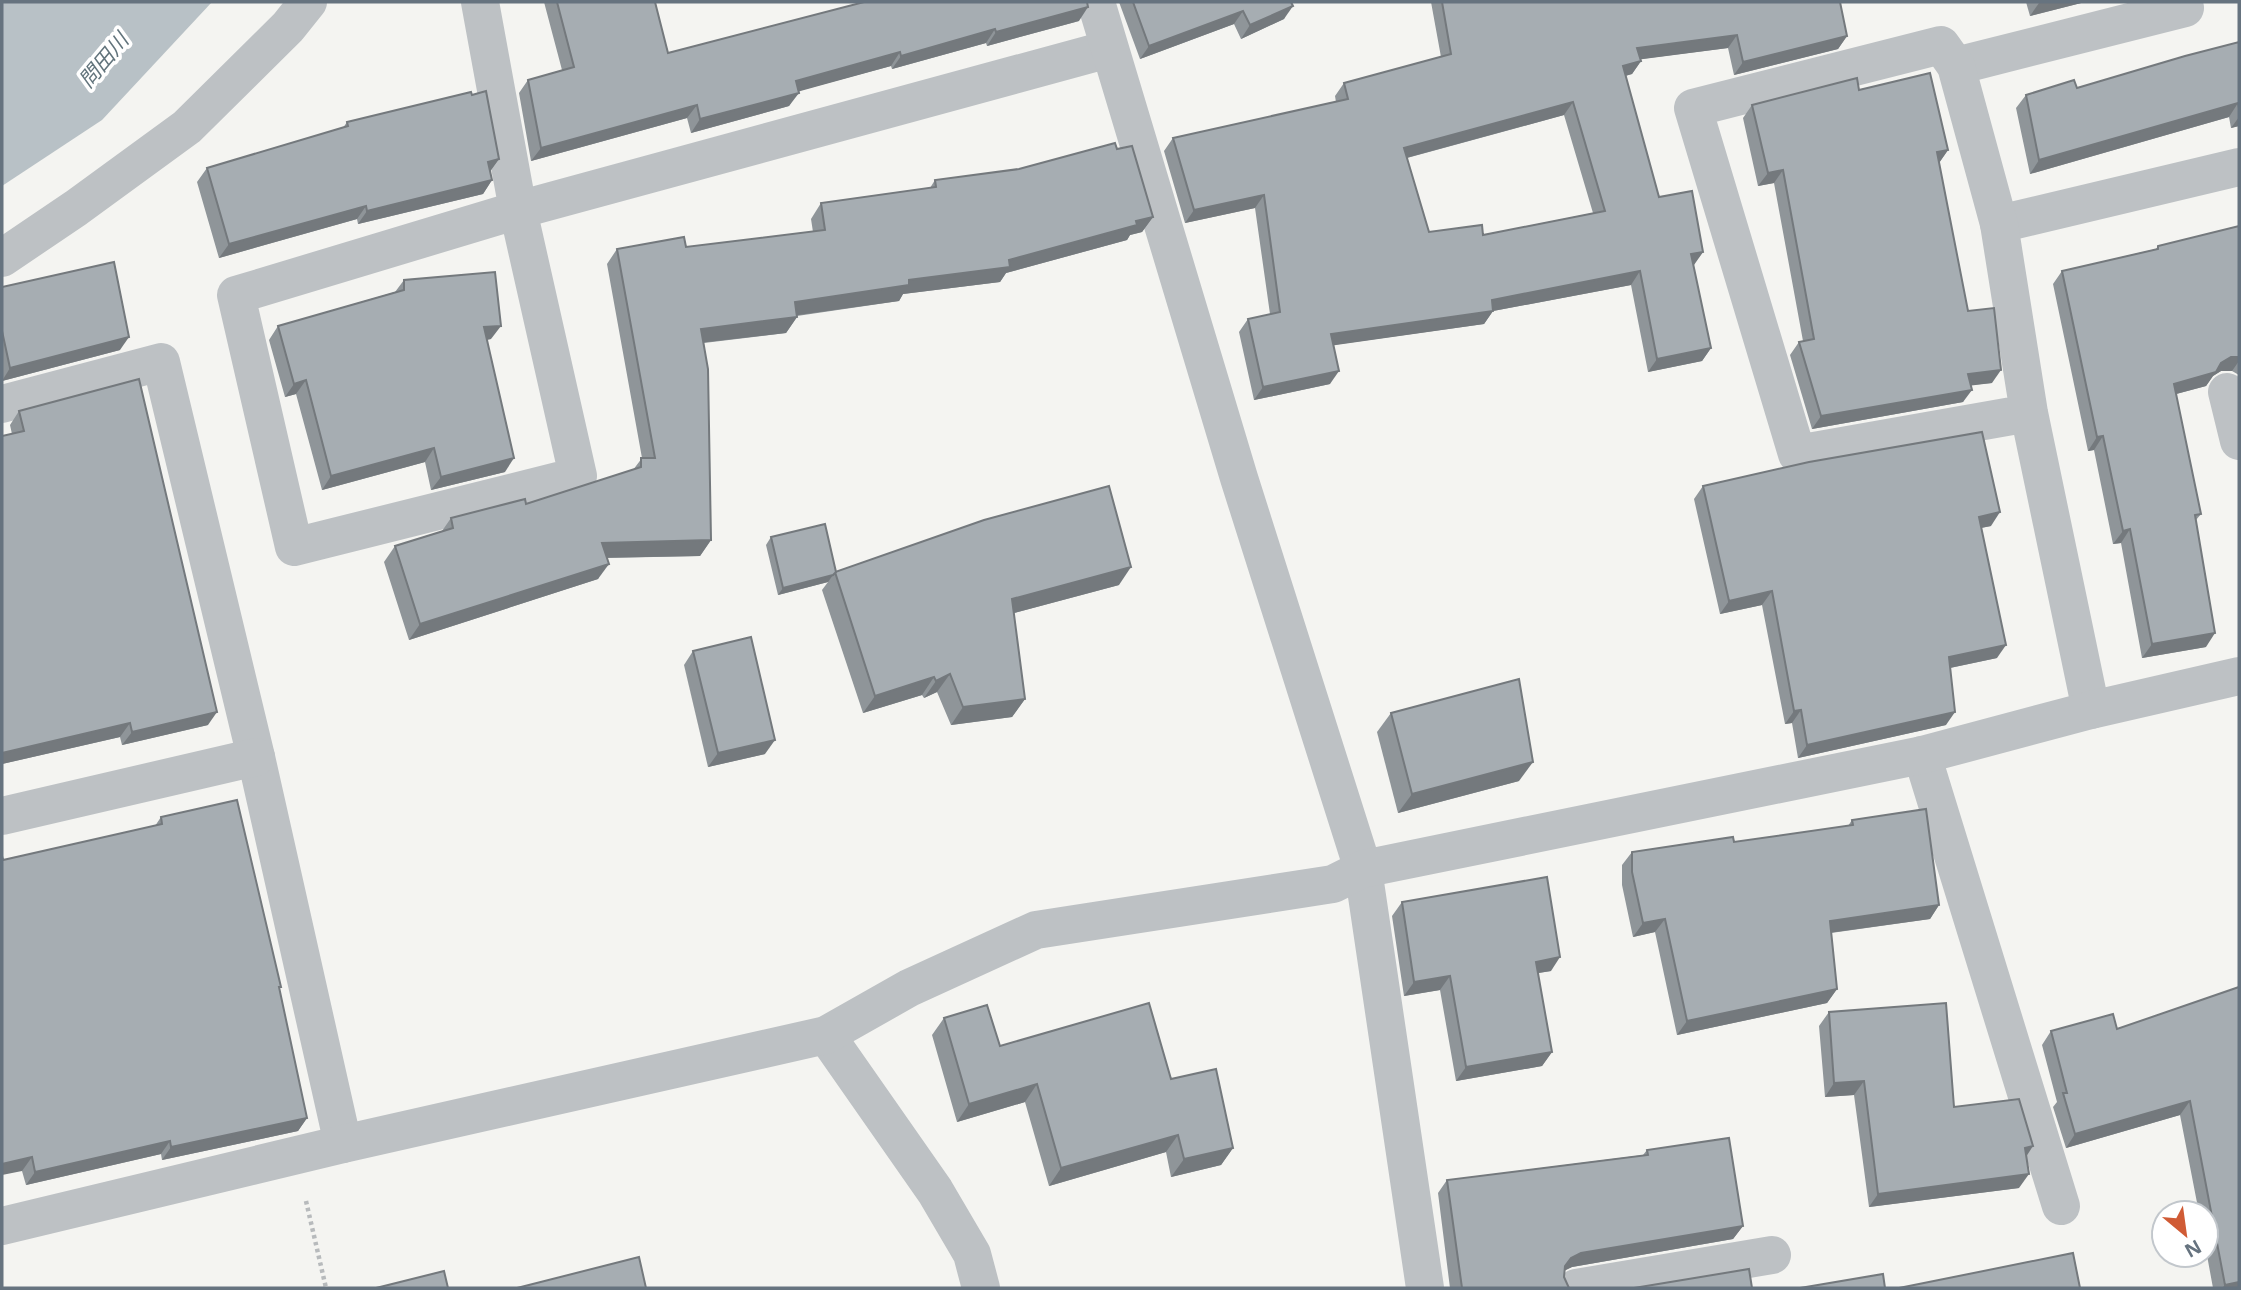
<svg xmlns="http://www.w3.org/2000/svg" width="2241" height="1290" viewBox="0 0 2241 1290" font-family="'Noto Sans','Noto Sans JP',sans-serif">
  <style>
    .water { fill: #b8c1c6 }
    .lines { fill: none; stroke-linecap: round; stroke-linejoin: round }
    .path { stroke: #b7babc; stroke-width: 4.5; stroke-dasharray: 3.5 3.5; stroke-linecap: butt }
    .street { stroke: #bdc1c4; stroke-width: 38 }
    .wall { fill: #8f9599; fill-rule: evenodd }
    .shaded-wall { fill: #74797d }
    .building { fill: #a6adb2; stroke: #74797d; stroke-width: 2; fill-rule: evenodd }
    .labels { text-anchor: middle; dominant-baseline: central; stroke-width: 7; stroke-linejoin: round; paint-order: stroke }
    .water-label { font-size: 21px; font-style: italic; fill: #62747c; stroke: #fff }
  </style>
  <rect width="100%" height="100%" fill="#f4f4f1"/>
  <polygon class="water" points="2,2 212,2 102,120 2,186"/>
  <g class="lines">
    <polyline class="path" points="306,1201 326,1288"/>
    <g class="street">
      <polyline points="480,2 518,210 578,476 294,547 236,295 518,210 1109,49"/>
      <polyline points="1096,2 1239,478 1363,869 1425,1288"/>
      <polyline points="1956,66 2185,8"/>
      <polyline points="1999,224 2239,167"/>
      <polyline points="2,258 76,208 187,127 288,27 308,2"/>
      <polyline points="2227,392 2239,441"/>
      <polyline points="2,404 161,362 256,757 343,1144"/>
      <polyline points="2029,413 1797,454 1693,108 1941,45 1956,66 1999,224 2029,413 2091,710"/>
      <polyline points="1922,755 2061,1206"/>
      <polyline points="2,816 256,757"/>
      <polyline points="826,1035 935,1191 972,1254 981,1288"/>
      <polyline points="2,1226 343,1144 826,1035 909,988 1036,930 1333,884 1363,869 1922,755 2091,710 2239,676"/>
      <polyline points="1576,1288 1772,1255"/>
    </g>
  </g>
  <g class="wall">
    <polygon points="544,2 655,2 668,53 1079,21 987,46 986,43 892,69 891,66 798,91 789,106 691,133 687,118 531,161 519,93 528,80 562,70"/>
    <polygon points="1119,2 1291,2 1284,19 1241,39 1234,24 1140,59"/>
    <path d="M1431 2H1840L1847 36 1838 49 1734 75 1728 48 1641 59V61L1632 74 1625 76 1659 197 1703 252 1693 265 1711 348 1702 361 1648 372 1631 285 1493 311 1484 324 1333 345 1330 384 1254 400 1239 332 1248 319 1270 314 1255 208 1185 223 1164 151 1173 138 1336 102 1335 96 1344 83 1441 57ZM1564 115 1593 213 1483 235 1429 232 1407 158Z"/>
    <polygon points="2026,2 2085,2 2030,16"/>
    <polygon points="2239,42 2239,126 2231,128 2229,117 2030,174 2016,108 2026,95 2077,88"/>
    <polygon points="1859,90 1948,150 1939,163 1968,311 1992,383 1971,385 1963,402 1812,429 1790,355 1799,342 1803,341 1774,183 1758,186 1743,118 1752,105"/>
    <polygon points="347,122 499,159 490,171 492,180 483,194 358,224 357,219 219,258 197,182 207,168 343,128"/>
    <polygon points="1117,149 1153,217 1142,232 1130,235 1127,240 1006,273 1000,282 903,294 899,301 797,316 797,317 786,333 704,343 711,540 700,556 607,558 598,579 409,640 384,562 395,546 442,531 451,518 526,504 633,470 642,458 607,264 617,249 686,247 813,232 811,219 821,203 930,188 935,180 1019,169"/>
    <polygon points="2239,226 2239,375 2232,371 2221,371 2213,376 2206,386 2176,394 2201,514 2196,520 2206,647 2142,658 2121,543 2113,544 2094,450 2088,451 2053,284 2062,271 2156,249 2158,246"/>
    <polygon points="404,280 491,339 487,340 505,472 431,490 425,462 322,490 296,394 285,397 269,340 278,326 395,292"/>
    <polygon points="2,287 120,350 2,381"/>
    <polygon points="19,411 208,725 122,745 120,737 2,764 2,436 12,434 10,425"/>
    <polygon points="1703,486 1991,526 1981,528 1997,658 1950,668 1946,725 1798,758 1792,723 1785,724 1762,605 1720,614 1694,499"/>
    <polygon points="771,537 836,572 1119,585 1014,613 1025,699 1012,717 951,725 937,692 924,698 922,695 863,713 822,590 828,582 778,595 766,545"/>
    <polygon points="693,651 765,754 708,767 684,665"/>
    <polygon points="1391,713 1519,781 1398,813 1377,732"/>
    <polygon points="161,817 279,990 307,1118 298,1131 162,1160 161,1154 26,1185 22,1171 3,860 155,826"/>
    <polygon points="1852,820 1939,905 1930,919 1831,933 1837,989 1827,1003 1677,1035 1655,932 1633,937 1622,885 1622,865 1632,852 1734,842 1848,826"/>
    <polygon points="1402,902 1551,971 1538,973 1552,1052 1542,1066 1456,1081 1440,990 1404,996 1392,916"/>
    <polygon points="2239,987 2239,1288 2213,1288 2206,1250 2206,1213 2199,1213 2180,1115 2066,1148 2053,1107 2057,1102 2042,1045 2051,1031 2117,1029"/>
    <polygon points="1829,1012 1954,1107 2019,1188 1869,1207 1854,1095 1825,1097 1819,1026"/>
    <polygon points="944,1018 1000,1046 1171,1079 1233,1148 1221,1165 1171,1177 1166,1152 1049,1186 1025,1102 957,1122 932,1035"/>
    <polygon points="1647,1150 1743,1226 1733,1239 1572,1267 1565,1270 1564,1277 1569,1288 1450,1288 1438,1193 1447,1180 1643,1155"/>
  </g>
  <g class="shaded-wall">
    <polygon points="2042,2 2085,2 2030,16 2039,3"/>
    <polygon points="1293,6 1284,19 1241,39 1250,25"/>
    <polygon points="1088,7 1079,21 987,46 996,32"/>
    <polygon points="1243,11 1234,24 1140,59 1149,46"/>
    <polygon points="995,29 986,43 892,69 901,56"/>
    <polygon points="1737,35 1728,48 1628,61 1637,48"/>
    <polygon points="1847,36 1838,49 1734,75 1743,62"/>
    <polygon points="900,52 891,66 786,95 796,81"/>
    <polygon points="1641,61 1632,74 1614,79 1623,66"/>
    <polygon points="799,93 789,106 691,133 700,119"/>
    <polygon points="1573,102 1564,115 1395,161 1404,148"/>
    <polygon points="2238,103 2229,117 2030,174 2039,160"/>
    <polygon points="697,105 687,118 531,161 541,148"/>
    <polygon points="2239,117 2239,126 2231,128"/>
    <polygon points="1948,150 1939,163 1937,152"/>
    <polygon points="499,159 489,173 488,162"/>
    <polygon points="1783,170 1774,183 1758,186 1768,173"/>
    <polygon points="492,180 483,194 358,224 367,211"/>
    <polygon points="1264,195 1255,208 1185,223 1194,210"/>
    <polygon points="366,206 357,219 219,258 229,244"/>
    <polygon points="1153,217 1142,232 1130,235 1127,240 1006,273 1000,282 903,294 899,301 784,317 795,302 1009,260 1136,221"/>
    <polygon points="1703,252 1694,265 1682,267 1691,254"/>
    <polygon points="1640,271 1631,285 1493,311 1484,324 1322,347 1331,334 1492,300"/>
    <polygon points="797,317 786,333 690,344 701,329"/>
    <polygon points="501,326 491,339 475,341 484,327"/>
    <polygon points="129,337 120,350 2,381 10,368"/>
    <polygon points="1711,348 1702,361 1648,372 1657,359"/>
    <polygon points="2231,357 2239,357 2239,361 2232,371 2221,371 2213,376 2206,386 2165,397 2174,384 2221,363"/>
    <polygon points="2001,370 1992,383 1959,387 1968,374"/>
    <polygon points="1339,371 1330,384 1254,400 1263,387"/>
    <polygon points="306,380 296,394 285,397 294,384"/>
    <polygon points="1972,390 1963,402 1812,429 1821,416"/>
    <polygon points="2103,436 2094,450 2088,451 2097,437"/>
    <polygon points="434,448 425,462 322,490 331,476"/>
    <polygon points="514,458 505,472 431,490 441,477"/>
    <polygon points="2000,512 1991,526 1970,530 1979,517"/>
    <polygon points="2130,529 2121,543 2113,544 2123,531"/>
    <polygon points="711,540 700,556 591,558 602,543"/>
    <polygon points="609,564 598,579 409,640 420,624"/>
    <polygon points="1131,567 1119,585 999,617 1012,599"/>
    <polygon points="833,575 828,582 778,595 783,588"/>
    <polygon points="1772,591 1762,605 1720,614 1729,601"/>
    <polygon points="2215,633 2206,647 2142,658 2152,644"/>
    <polygon points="2006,645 1997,658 1940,670 1949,657"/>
    <polygon points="950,674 937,692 924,698 936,681"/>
    <polygon points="934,677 922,695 863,713 875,696"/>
    <polygon points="1025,699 1012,717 951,725 963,707"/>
    <polygon points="1801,710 1792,723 1785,724 1794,711"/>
    <polygon points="217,712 208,725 122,745 132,732"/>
    <polygon points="1955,712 1946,725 1798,758 1807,745"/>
    <polygon points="130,723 120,737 2,764 2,753"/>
    <polygon points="775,740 765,754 708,767 718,753"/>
    <polygon points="1533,762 1519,781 1398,813 1412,794"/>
    <polygon points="1939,905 1930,919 1821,934 1830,921"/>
    <polygon points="1665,919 1655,932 1633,937 1643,923"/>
    <polygon points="1560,957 1551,971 1526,975 1536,962"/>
    <polygon points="1450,976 1440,990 1404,996 1414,982"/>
    <polygon points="1837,989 1827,1003 1677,1035 1687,1021"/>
    <polygon points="1552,1052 1542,1066 1456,1081 1466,1067"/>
    <polygon points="1864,1081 1854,1095 1825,1097 1834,1083"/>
    <polygon points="1037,1084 1025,1102 957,1122 969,1104"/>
    <polygon points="2190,1101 2180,1115 2066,1148 2075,1134"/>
    <polygon points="307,1118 298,1131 162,1160 171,1147"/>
    <polygon points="1178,1135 1166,1152 1049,1186 1061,1168"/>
    <polygon points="170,1141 161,1154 26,1185 35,1172"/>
    <polygon points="2033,1146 2024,1160 2025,1148"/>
    <polygon points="1233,1148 1221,1165 1171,1177 1184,1159"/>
    <polygon points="32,1157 22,1171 2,1175 2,1164"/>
    <polygon points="2029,1174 2019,1188 1869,1207 1878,1194"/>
    <polygon points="1743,1226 1733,1239 1572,1267 1562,1272 1571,1258 1581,1253"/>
    <polygon points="2239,1282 2239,1288 2222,1288 2225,1285"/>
  </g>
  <g class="building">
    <polygon points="557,2 655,2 668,53 864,2 1087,2 1088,7 996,32 995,29 901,56 900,52 796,81 799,93 700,119 697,105 541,148 528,80 574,67"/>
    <polygon points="1133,2 1291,2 1293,6 1250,25 1243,11 1149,46"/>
    <path d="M1442 2H1840L1847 36 1743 62 1737 35 1637 48 1641 61 1623 66 1659 197 1692 191 1703 252 1691 254 1711 348 1657 359 1640 271 1492 300 1493 311 1331 334 1339 371 1263 387 1248 319 1280 312 1264 195 1194 210 1173 138 1348 99 1344 83 1451 54ZM1573 102 1605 211 1483 235 1482 225 1429 232 1404 148Z"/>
    <polygon points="2239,42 2239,108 2238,103 2039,160 2026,95 2074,80 2077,88 2185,56"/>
    <polygon points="1930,73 1948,150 1937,152 1968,311 1994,308 2001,370 1968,374 1972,390 1821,416 1799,342 1814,339 1783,170 1768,173 1752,105 1857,78 1859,90"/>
    <polygon points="486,91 499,159 488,162 492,180 367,211 366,206 229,244 207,168 348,126 347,122 471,92 472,95"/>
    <polygon points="1115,143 1117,149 1132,146 1153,217 1136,221 1137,225 1009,260 1010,267 909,280 909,285 795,302 797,317 701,329 708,369 711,540 602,543 609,564 420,624 395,546 453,528 451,518 525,499 526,504 641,467 641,458 655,458 617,249 684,237 686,247 825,230 821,203 936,187 935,180 1019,169"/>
    <polygon points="2239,226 2239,357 2231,357 2221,363 2216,372 2174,384 2201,514 2195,515 2215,633 2152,644 2130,529 2123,531 2103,436 2097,437 2062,271 2158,249 2158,246"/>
    <polygon points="114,262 129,337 10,368 2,331 2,287"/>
    <polygon points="495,272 501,326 484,327 514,458 441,477 434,448 331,476 306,380 294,384 278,326 404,290 404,280"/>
    <polygon points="139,379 217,712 132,732 130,723 2,753 2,436 24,431 19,411"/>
    <polygon points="1982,432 2000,512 1979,517 2006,645 1949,657 1955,712 1807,745 1801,710 1794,711 1772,591 1729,601 1703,486 1809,462"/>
    <polygon points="1109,486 1131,567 1012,599 1025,699 963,707 950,674 936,681 934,677 875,696 835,572 984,520"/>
    <polygon points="825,524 836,572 833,575 783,588 771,537"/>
    <polygon points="751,637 775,740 718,753 693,651"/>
    <polygon points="1519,679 1533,762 1412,794 1391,713"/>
    <polygon points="237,800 281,987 279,987 307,1118 171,1147 170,1141 35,1172 32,1157 2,1164 2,856 3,860 162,824 161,817"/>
    <polygon points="1926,809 1939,905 1830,921 1837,989 1687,1021 1665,919 1643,923 1632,872 1632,852 1733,837 1734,842 1853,825 1852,820"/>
    <polygon points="1547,877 1560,957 1536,962 1552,1052 1466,1067 1450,976 1414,982 1402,902"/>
    <polygon points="2239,987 2239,1282 2225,1285 2190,1101 2075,1134 2063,1093 2067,1093 2051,1031 2113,1014 2117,1029"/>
    <polygon points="1149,1003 1171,1079 1216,1069 1233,1148 1184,1159 1178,1135 1061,1168 1037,1084 969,1104 944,1018 987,1005 1000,1046"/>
    <polygon points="1946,1003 1954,1107 2019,1099 2033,1146 2025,1148 2029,1174 1878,1194 1864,1081 1834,1083 1829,1012"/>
    <polygon points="1729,1138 1743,1226 1581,1253 1571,1258 1565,1266 1564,1277 1569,1288 1462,1288 1447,1180 1648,1155 1647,1150"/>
    <polygon points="2073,1253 2080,1288 1899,1288"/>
    <polygon points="639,1257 646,1288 517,1288"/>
    <polygon points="1749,1269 1752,1288 1634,1288"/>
    <polygon points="444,1271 448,1288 376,1288"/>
    <polygon points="1883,1274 1885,1288 1800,1288"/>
  </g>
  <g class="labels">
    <g class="water-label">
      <text transform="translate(103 60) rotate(-50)">問田川</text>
    </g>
  </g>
  <rect width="2241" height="1290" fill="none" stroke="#66737f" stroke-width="7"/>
  <g transform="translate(2185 1234) rotate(151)"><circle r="33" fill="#ffffff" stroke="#c2c7cc" stroke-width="2"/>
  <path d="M0-5L12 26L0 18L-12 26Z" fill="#d05b35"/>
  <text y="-10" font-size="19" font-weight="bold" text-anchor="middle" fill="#66737f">N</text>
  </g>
</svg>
